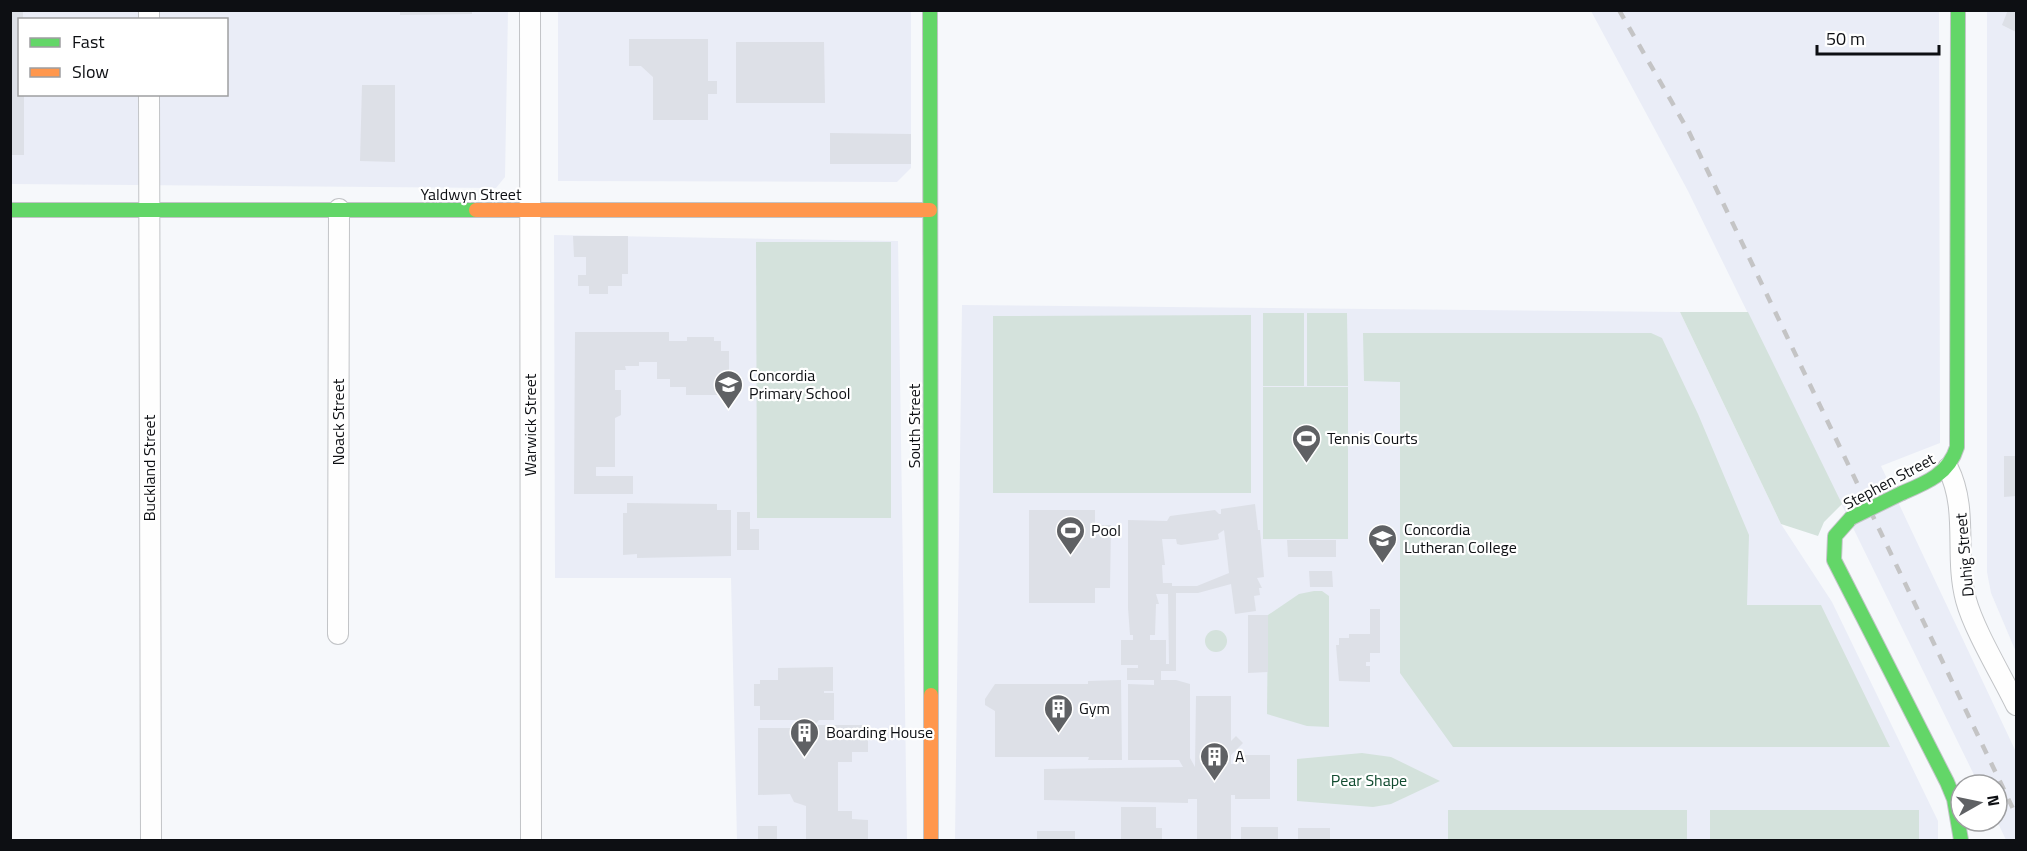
<svg xmlns="http://www.w3.org/2000/svg" width="2027" height="851" viewBox="0 0 2027 851" font-family="'Titillium Web',sans-serif">
  <style>
    .built { fill: #eaedf7; fill-rule: evenodd }
    .green { fill: #d4e2dc }
    .building { fill: #dde0e7; fill-rule: evenodd }
    .lines { fill: none; stroke-linecap: round; stroke-linejoin: round }
    .street-casing { stroke: #c2c4c7; stroke-width: 22 }
    .fast-casing { stroke: #c2c4c7; stroke-width: 16 }
    .slow-casing { stroke: #c2c4c7; stroke-width: 16 }
    .street { stroke: #fefefe; stroke-width: 20 }
    .fast { stroke: #63d668; stroke-width: 14 }
    .slow { stroke: #ff974d; stroke-width: 14 }
    .rail { stroke: #c4c4c5; stroke-width: 4.5; stroke-dasharray: 10 10; stroke-linecap: butt }
    .fast-bridge-casing { stroke: #c2c4c7; stroke-width: 16; stroke-linecap: butt }
    .fast-bridge { stroke: #63d668; stroke-width: 14 }
    .labels { text-anchor: middle; dominant-baseline: central; stroke-width: 4.5; stroke-linejoin: round; paint-order: stroke }
    .street-label { font-size: 16px; fill: #0d0f13; stroke: #fff }
    .poi-label { font-size: 16px; fill: #0d0f13; stroke: #fff; text-anchor: start }
    .park-label { font-size: 16px; fill: #114b30; stroke: #fff }
  </style>
  <rect width="100%" height="100%" fill="#f6f8fb"/>
  <g class="built">
    <path d="M11 11H508L505 177 496 188 11 184ZM20 20H226V94H20Z"/>
    <polygon points="558,11 911,11 911,168 897,182 558,181"/>
    <polygon points="1591,11 1939,11 1940,443 1881,466 2016,752 2016,840 2006,840 1997,821 1997,785 1979,785 1688,191"/>
    <polygon points="1987,11 2016,11 2016,652 1991,593 1987,572"/>
    <polygon points="554,235 898,241 907,840 737,840 731,578 555,578"/>
    <polygon points="962,305 1680,312 1781,524 1832,602 1938,821 1938,840 955,840"/>
  </g>
  <g class="green">
    <polygon points="756,242 891,242 891,518 757,518"/>
    <polygon points="1680,312 1748,312 1842,504 1824,522 1818,536 1781,524"/>
    <rect x="1263" y="313" width="41" height="73"/>
    <polygon points="1307,313 1347,313 1348,386 1307,386"/>
    <polygon points="1251,315 1251,493 993,493 993,316"/>
    <polygon points="1363,333 1651,333 1662,338 1698,414 1749,535 1747,605 1821,605 1890,747 1453,747 1400,673 1400,382 1364,381"/>
    <rect x="1263" y="387" width="85" height="152"/>
    <polygon points="1314,591 1322,591 1329,596 1329,727 1307,726 1267,714 1268,615 1299,594"/>
    <circle cx="1216" cy="641" r="11"/>
    <polygon points="1362,753 1391,757 1440,781 1391,804 1373,807 1297,801 1297,759"/>
    <rect x="1448" y="810" width="239" height="30"/>
    <rect x="1710" y="810" width="209" height="30"/>
  </g>
  <g class="building">
    <polygon points="10,10 23,10 23,20 20,20 20,94 24,94 24,155 10,155"/>
    <polygon points="400,10 472,10 472,14 400,15"/>
    <polygon points="2008,10 2016,10 2016,32 2002,25"/>
    <polygon points="629,39 708,39 708,81 717,81 717,94 708,94 708,120 653,120 653,77 641,66 629,66"/>
    <polygon points="736,42 824,42 825,103 736,103"/>
    <polygon points="362,85 395,85 395,162 360,161"/>
    <polygon points="830,133 911,134 911,164 830,164"/>
    <polygon points="573,236 628,236 628,274 622,274 622,286 608,286 608,294 589,294 589,286 578,286 578,275 586,275 586,257 574,257"/>
    <polygon points="575,332 669,332 669,341 687,341 687,337 714,337 714,341 721,341 721,351 729,351 729,383 733,383 732,395 686,395 686,387 670,387 670,379 657,379 657,362 639,362 639,366 625,366 626,370 615,370 615,390 621,390 621,415 615,418 615,467 596,467 596,476 633,476 633,494 574,494"/>
    <polygon points="2004,456 2016,456 2016,496 2004,497"/>
    <polygon points="627,503 717,504 717,510 731,510 731,556 637,558 637,554 623,555 623,513 627,513"/>
    <path d="M1255 504 1258 530H1260L1264 577 1257 578 1262 588H1259L1260 595 1254 596 1256 611 1235 614 1231 584 1198 593H1176V671H1161V680H1176L1190 684V758L1195 767 1196 696H1231V741L1236 736 1243 743 1231 755V764H1235V755H1270V799H1235V795H1231V840H1197V799H1188V803L1044 800V769L1183 767 1179 760H1128V684L1154 685V680H1127V668H1138V665H1121V640H1133V635H1130L1128 608V520L1167 521 1170 516 1215 510 1219 514H1221V509ZM1224 530 1229 573 1197 586H1172V583H1163L1162 565H1165L1162 539H1176L1177 544 1181 545 1216 540 1219 539 1218 534ZM1156 594H1168L1169 664H1166V640H1150V635H1155L1156 604H1159Z"/>
    <polygon points="1029,510 1095,510 1095,525 1111,525 1110,588 1095,588 1095,603 1029,603"/>
    <polygon points="737,512 750,512 750,529 759,529 759,550 737,550"/>
    <polygon points="1287,540 1336,540 1336,557 1288,557"/>
    <polygon points="1309,571 1332,571 1333,587 1310,587"/>
    <polygon points="1370,609 1380,609 1380,653 1370,653 1370,662 1366,662 1366,666 1370,666 1370,682 1339,681 1336,645 1339,645 1339,638 1349,638 1349,634 1370,634"/>
    <polygon points="1248,615 1268,615 1268,672 1248,673"/>
    <polygon points="833,667 833,691 824,691 824,693 834,693 834,720 819,720 815,725 868,725 868,752 852,752 852,762 838,762 838,811 852,811 852,819 868,820 868,840 806,840 806,806 794,802 790,794 758,795 758,728 801,728 807,720 760,720 760,706 754,706 754,684 760,684 760,680 778,680 778,668"/>
    <polygon points="1121,680 1122,760 1088,760 1089,757 995,757 995,711 985,705 985,699 995,684 1088,684 1088,681"/>
    <polygon points="1121,807 1156,807 1156,828 1162,828 1162,840 1121,840"/>
    <rect x="758" y="826" width="19" height="14"/>
    <rect x="1241" y="827" width="37" height="13"/>
    <rect x="1298" y="828" width="32" height="12"/>
    <rect x="1037" y="831" width="38" height="9"/>
  </g>
  <g class="lines">
    <defs>
      <g id="street">
        <polyline points="530,10 531,840"/>
        <polyline points="149,20 149,10"/>
        <polyline points="149,94 151,840"/>
        <path d="M1948 468C1969 510 1954 556 1966 600 1974 630 2002 676 2016 705"/>
        <polyline points="338,634 339,209"/>
      </g>
      <g id="fast">
        <polyline points="930,10 931,695"/>
        <polyline points="10,210 476,210"/>
        <path d="M1902 493C1926 483 1949 474 1957 447L1958 10"/>
        <polyline points="1851,518 1835,536 1834,560 1947,782 1954,799 1961,840"/>
      </g>
      <g id="slow">
        <polyline points="476,210 930,210"/>
        <polyline points="931,695 931,840"/>
      </g>
    </defs>
    <use href="#street" class="street-casing"/>
    <use href="#fast" class="fast-casing"/>
    <use href="#slow" class="slow-casing"/>
    <use href="#street" class="street"/>
    <use href="#fast" class="fast"/>
    <use href="#slow" class="slow"/>
    <polyline class="rail" points="1619,10 1689,132 2016,815"/>
    <defs>
      <polyline id="fast-bridge" points="1851,518 1902,493"/>
    </defs>
    <use href="#fast-bridge" class="fast-bridge-casing"/>
    <use href="#fast-bridge" class="fast-bridge"/>
  </g>
  <defs>
    <symbol id="school-pin" viewBox="-11 -11 22 30"><path d="M0 17L-7.5 6A9.5 9.5 0 1 1 7.5 6Z" fill="#5f6164" stroke="#fff"/><path d="M0-5L7-2L0 1L-7-2ZM-4 1L0 2.5L4 1V4Q0 6-4 4Z" fill="#fff"/></symbol>
    <symbol id="stadium-pin" viewBox="-11 -11 22 30"><path d="M0 17L-7.5 6A9.5 9.5 0 1 1 7.5 6Z" fill="#5f6164" stroke="#fff"/><path d="M0-5a6.5 5 0 1 0 0 10a6.5 5 0 1 0 0-10ZM-3.5-1.8h7v3.6h-7Z" fill="#fff"/></symbol>
    <symbol id="building-pin" viewBox="-11 -11 22 30"><path d="M0 17L-7.5 6A9.5 9.5 0 1 1 7.5 6Z" fill="#5f6164" stroke="#fff"/><path d="M-4-6H4V6H1V3H-1V6H-4ZM-2.5-4.3h1.7v1.8h-1.7ZM.8-4.3h1.7v1.8H.8ZM-2.5-1h1.7V.8h-1.7ZM.8-1h1.7V.8H.8Z" fill="#fff"/></symbol>
  </defs>
  <g fill-rule="evenodd">
    <use href="#school-pin" x="712" y="368" width="33" height="45"/>
    <use href="#stadium-pin" x="1290" y="422" width="33" height="45"/>
    <use href="#stadium-pin" x="1054" y="514" width="33" height="45"/>
    <use href="#school-pin" x="1366" y="522" width="33" height="45"/>
    <use href="#building-pin" x="1042" y="692" width="33" height="45"/>
    <use href="#building-pin" x="788" y="716" width="33" height="45"/>
    <use href="#building-pin" x="1198" y="740" width="33" height="45"/>
  </g>
  <g class="labels">
    <g class="street-label">
      <text x="471" y="194">Yaldwyn Street</text>
      <text transform="translate(338 422) rotate(-90)">Noack Street</text>
      <text transform="translate(530 425) rotate(-90)">Warwick Street</text>
      <text transform="translate(914 426) rotate(-90)">South Street</text>
      <text transform="translate(149 468) rotate(-90)">Buckland Street</text>
      <text transform="translate(1889 481) rotate(-28)">Stephen Street</text>
      <text transform="translate(1964 555) rotate(-95)">Duhig Street</text>
    </g>
    <g class="poi-label">
      <text x="749" y="375">Concordia<tspan x="749" dy="18">Primary School</tspan></text>
      <text x="1327" y="438">Tennis Courts</text>
      <text x="1404" y="529">Concordia<tspan x="1404" dy="18">Lutheran College</tspan></text>
      <text x="1091" y="530">Pool</text>
      <text x="1079" y="708">Gym</text>
      <text x="826" y="732">Boarding House</text>
      <text x="1235" y="756">A</text>
    </g>
    <g class="park-label">
      <text x="1369" y="780">Pear Shape</text>
    </g>
  </g>
  <rect width="2027" height="851" fill="none" stroke="#0d0f13" stroke-width="24"/>
  <rect x="18" y="18" width="210" height="78" fill="#ffffff" stroke="#9e9fa1" stroke-width="1.5"/>
  <rect x="30" y="38" width="30" height="9" fill="#63d668" stroke="#9e9fa1" stroke-width="1.5"/>
  <text x="72" y="48" font-size="18" fill="#0d0f13">Fast</text>
  <rect x="30" y="68" width="30" height="9" fill="#ff974d" stroke="#9e9fa1" stroke-width="1.5"/>
  <text x="72" y="78" font-size="18" fill="#0d0f13">Slow</text>
  <g transform="translate(1979 803) rotate(81)"><circle r="28" fill="#ffffff" stroke="#9e9fa1" stroke-width="1.5"/>
  <path d="M0-4.5L10 22L0 15L-10 22Z" fill="#5f6164"/>
  <text y="-9" font-size="16" font-weight="bold" text-anchor="middle" fill="#0d0f13">N</text>
  </g>
  <path d="M1817 45v9h122v-9" fill="none" stroke="#0d0f13" stroke-width="3"/>
  <text x="1826" y="45" font-size="18" fill="#0d0f13" stroke="#ffffff" stroke-width="4.5" paint-order="stroke">50 m</text>
</svg>
